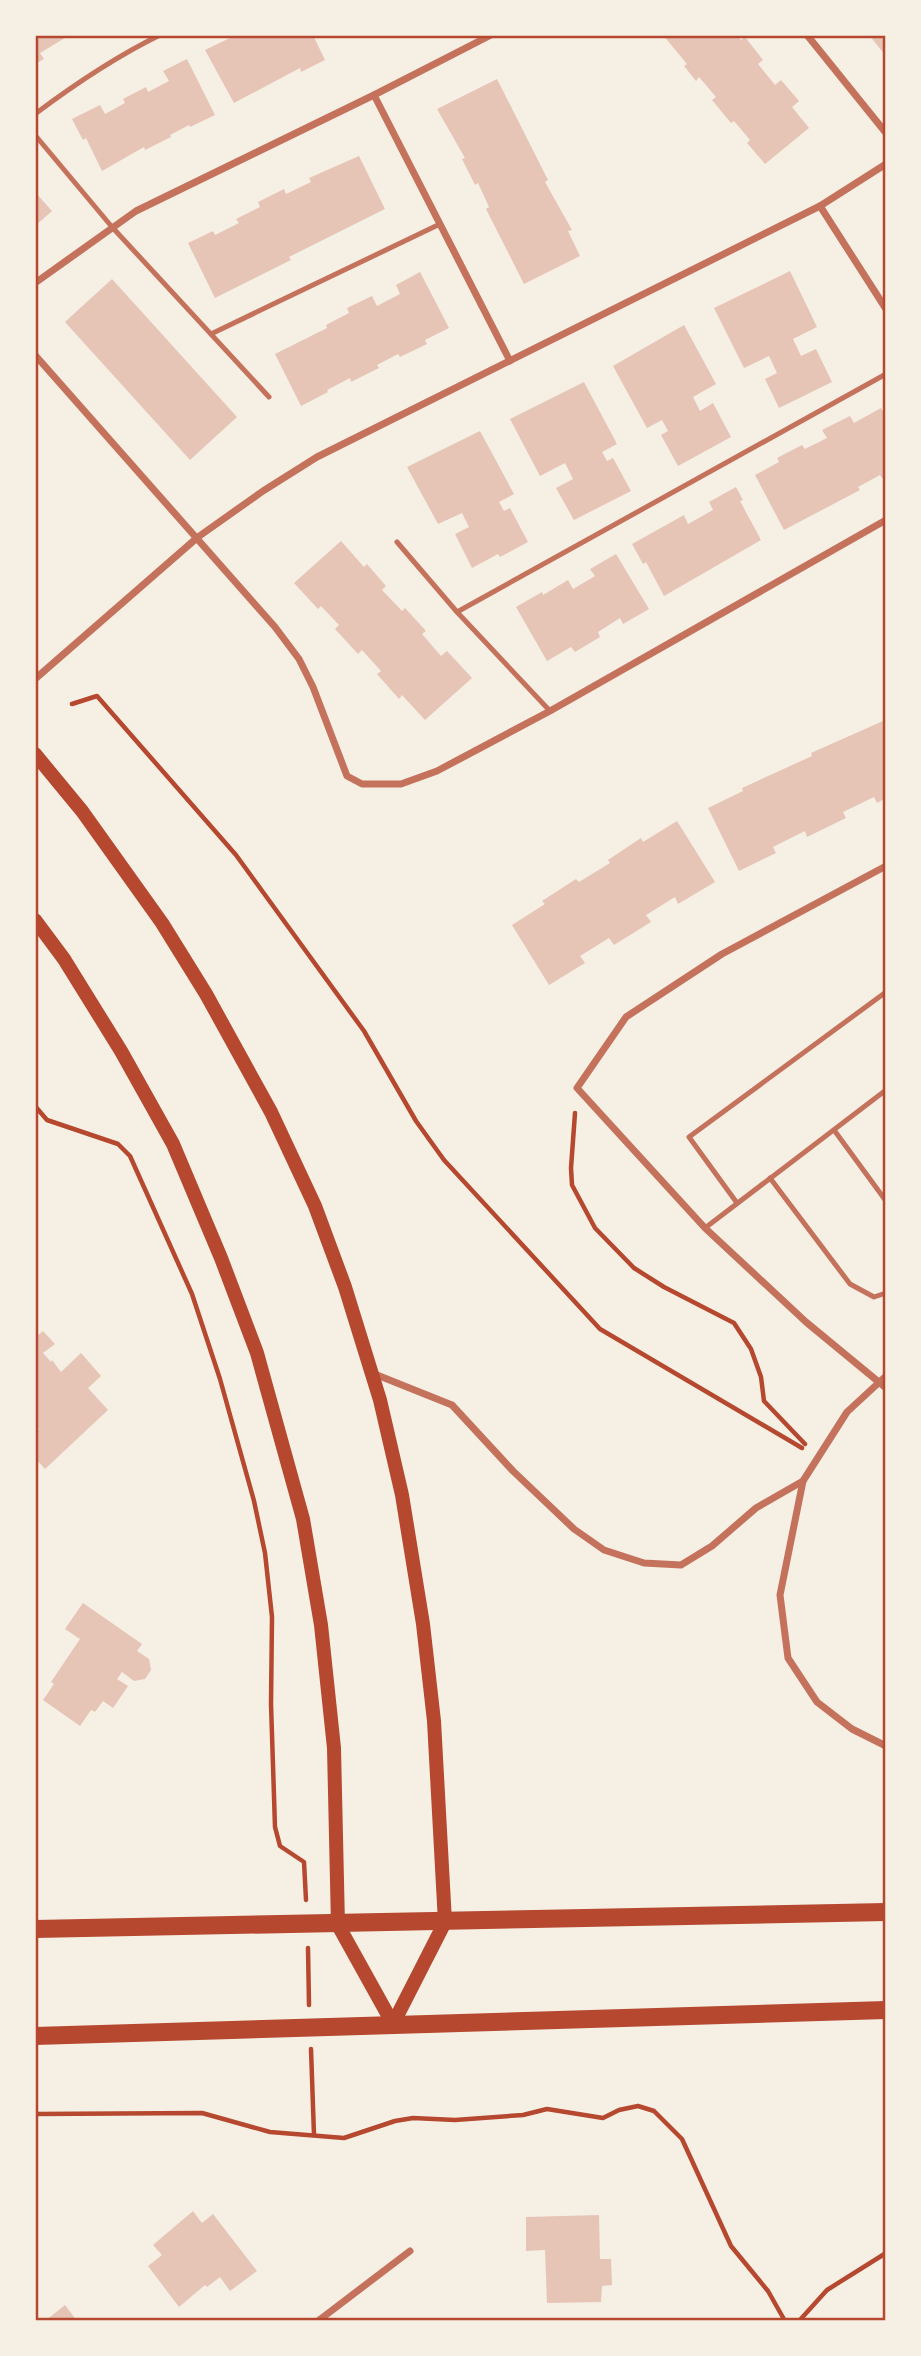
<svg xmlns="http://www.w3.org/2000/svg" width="921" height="2356" viewBox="0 0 921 2356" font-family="'Alegreya Sans',sans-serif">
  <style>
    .building { fill: #e6c5b7 }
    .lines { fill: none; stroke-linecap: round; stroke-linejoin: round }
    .path { stroke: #b5482f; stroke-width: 4.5 }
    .service { stroke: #c5725c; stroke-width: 5 }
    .minor { stroke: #c5725c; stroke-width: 7 }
    .secondary { stroke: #b5482f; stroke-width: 14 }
    .primary { stroke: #b5482f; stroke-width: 18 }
    .neatline { fill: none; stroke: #b5482f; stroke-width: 2.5 }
  </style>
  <rect width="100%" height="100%" fill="#f6efe4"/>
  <g class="building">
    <polygon points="35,35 63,35 65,38 40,53 44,59 35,64"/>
    <polygon points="236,35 257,35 258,37 263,35 313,35 325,60 301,72 300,68 234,103 205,50"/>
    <polygon points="658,35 737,35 741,40 745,37 763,60 758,64 775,85 781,80 799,101 792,107 809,128 765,164 747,143 750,140 734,121 731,123 712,100 716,97 699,77 696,81 684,66 687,64 663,35 660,38"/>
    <polygon points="869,35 886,35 886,56"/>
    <polygon points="187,59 215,115 190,127 189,125 170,135 171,137 145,150 144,147 102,171 86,138 83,140 72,119 100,105 105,114 125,103 123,99 146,87 148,92 169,81 163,71"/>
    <polygon points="497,79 548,180 545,182 572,230 568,231 580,256 524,284 486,209 489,207 478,183 475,185 462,159 465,158 437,109"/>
    <polygon points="359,156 385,209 289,257 291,260 215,298 188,243 213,231 215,235 239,223 236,219 260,207 258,202 284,189 286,194 311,182 309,178"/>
    <polygon points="35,192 52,211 35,226"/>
    <polygon points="790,271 817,327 793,339 801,356 816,349 832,382 779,408 765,379 777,373 769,356 744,368 714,308"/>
    <polygon points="420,272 449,328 425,340 427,344 400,357 398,354 377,365 379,368 351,382 350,378 327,390 328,392 301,406 275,354 327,328 326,325 349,313 347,308 372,296 377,306 400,294 396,285"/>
    <polygon points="112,279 237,417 190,460 65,322"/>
    <polygon points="684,325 716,384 693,397 700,411 713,403 731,437 678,466 661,435 668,431 662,420 647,428 613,366"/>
    <polygon points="584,382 617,444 602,452 607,461 613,458 631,491 574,520 556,488 573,479 565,463 540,476 510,419"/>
    <polygon points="881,408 886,417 886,476 882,478 880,475 858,487 860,490 784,530 755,475 779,462 777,458 802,445 805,449 827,438 822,430 850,416 854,423"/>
    <polygon points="480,431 514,494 499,502 504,511 510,508 528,542 500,557 498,554 472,568 455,534 469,527 462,513 438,524 407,467"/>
    <polygon points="736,487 743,500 740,501 761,540 664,596 646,562 643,564 632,544 684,515 688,524 713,510 709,502"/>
    <polygon points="341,541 364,567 367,564 386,586 382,590 402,611 405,608 426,631 422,634 441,656 447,651 472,678 425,720 402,695 399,699 377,674 381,671 362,650 358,654 335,629 339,625 321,606 318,609 294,583"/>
    <polygon points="616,554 649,609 623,624 620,618 598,632 600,637 575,652 571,647 547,661 516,607 542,592 543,595 568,580 573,589 595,576 590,569"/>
    <polygon points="883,721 886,727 886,798 877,803 874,797 843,812 846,818 807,837 805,831 773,847 776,853 739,871 708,808 743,791 742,788 812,756 811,753"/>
    <polygon points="677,821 715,882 678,904 675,897 646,915 651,922 614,945 609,938 580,956 585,963 549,985 512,925 545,904 542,901 576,879 579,882 610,863 608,860 641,838 643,842"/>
    <polygon points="43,1331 55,1344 43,1353 51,1362 52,1360 61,1372 81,1353 101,1376 88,1388 108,1410 45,1469 35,1458 35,1434 39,1429 35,1425 35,1338"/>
    <polygon points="83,1603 142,1644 137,1651 149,1659 151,1670 145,1679 134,1681 122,1672 117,1679 128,1686 113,1708 103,1701 95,1712 91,1710 80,1726 43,1700 54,1684 51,1682 80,1639 65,1629"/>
    <polygon points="193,2211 202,2223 213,2214 257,2271 230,2291 220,2277 207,2287 205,2285 179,2307 148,2266 162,2255 153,2245"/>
    <polygon points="599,2215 600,2259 611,2259 612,2285 602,2286 601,2302 547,2303 545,2250 526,2251 526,2217"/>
    <polygon points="65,2305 77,2321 45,2321"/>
  </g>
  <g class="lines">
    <g class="path">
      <polyline points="72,704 97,696 236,855 364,1031 416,1121 444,1160 600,1329 802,1448"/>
      <polyline points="35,1106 47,1120 118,1144 130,1156 192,1294 220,1379 254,1501 265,1553 272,1617 271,1704 275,1827 280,1846 304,1862 306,1900"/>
      <polyline points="575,1113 571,1168 572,1185 595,1228 634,1268 664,1287 734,1323 751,1349 761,1377 764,1401 805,1444"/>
      <polyline points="308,1948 309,2005"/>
      <polyline points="311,2049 314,2135"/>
      <polyline points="35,2114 202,2113 270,2132 344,2138 395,2121 413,2118 455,2120 523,2115 547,2109 603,2118 619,2110 638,2106 654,2111 682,2139 731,2246 768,2291 785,2321"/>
      <polyline points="799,2321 827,2290 886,2253"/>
    </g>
    <g class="service">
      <path d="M35 114C75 84 115 57 160 35"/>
      <polyline points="35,135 112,227 269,397"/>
      <polyline points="211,334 440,224"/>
      <polyline points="397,542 457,612 550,711"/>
      <polyline points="457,612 886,374"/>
      <polyline points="834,1130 886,1201"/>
      <polyline points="770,1178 850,1284 874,1297 886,1293"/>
      <polyline points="737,1203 689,1137 886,992"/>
      <polyline points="705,1228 886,1090"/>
    </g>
    <g class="minor">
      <polyline points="807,35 886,133"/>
      <polyline points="374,95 510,361"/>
      <polyline points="820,206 886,309"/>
      <polyline points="35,283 136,211 374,95 491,35"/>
      <polyline points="35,355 275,627 299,659 313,687 347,776 362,784 401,784 437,771 550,711 886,520"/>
      <polyline points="35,679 198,537 263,491 317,457 820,206 886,164"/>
      <polyline points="886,866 722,954 626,1017 577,1088 705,1228 806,1322 886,1388"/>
      <polyline points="372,1373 452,1405 513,1471 574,1529 604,1550 644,1563 681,1565 712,1546 756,1508 803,1481 780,1595 788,1658 817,1702 852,1729 886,1746"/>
      <polyline points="803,1481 847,1412 886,1376"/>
      <polyline points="318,2321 410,2251"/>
    </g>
    <g class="secondary">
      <polyline points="35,754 82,811 162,923 206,994 271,1112 315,1206 345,1287 380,1400 402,1495 423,1624 434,1721 445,1922 393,2024"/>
      <polyline points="35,920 64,959 121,1051 173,1144 221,1258 257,1353 303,1519 321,1625 334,1748 338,1925 393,2024"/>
    </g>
    <g class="primary">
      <polyline points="35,1929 886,1912"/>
      <polyline points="35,2036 886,2010"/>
    </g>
  </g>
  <rect width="921" height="2356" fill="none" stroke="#f6efe4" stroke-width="74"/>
  <rect x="37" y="37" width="847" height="2282" class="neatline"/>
</svg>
